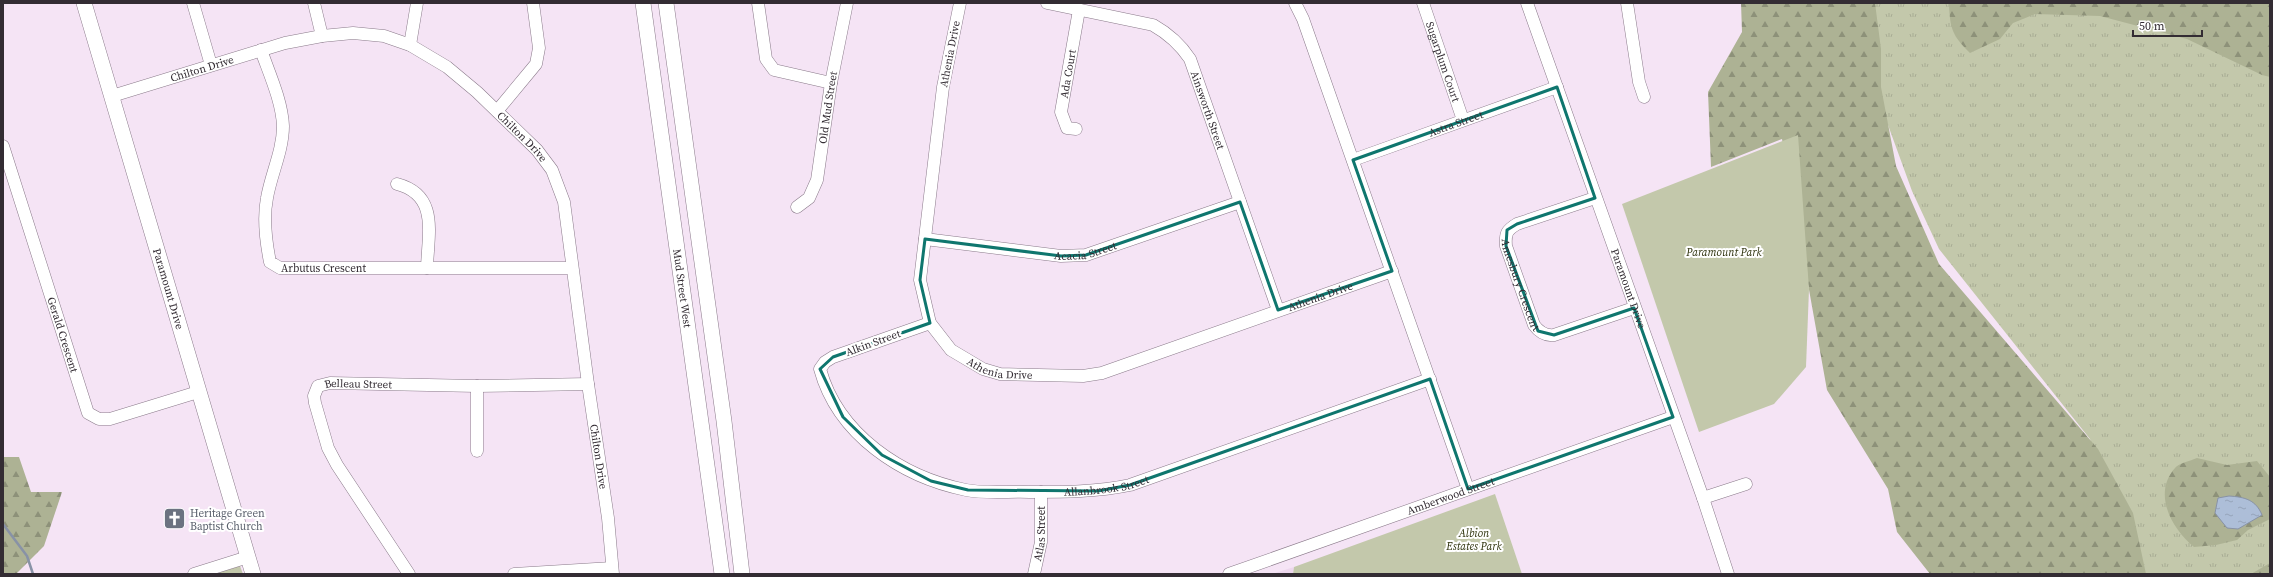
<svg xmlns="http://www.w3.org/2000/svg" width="2273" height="577" viewBox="0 0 2273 577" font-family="'Source Serif 4',serif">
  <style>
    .built { fill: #edd7ed }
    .grass { fill: url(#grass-tufts) }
    .forest { fill: url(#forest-firs) }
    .park { fill: #c3c8ab }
    .water { fill: url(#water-ripples); stroke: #8892a6 }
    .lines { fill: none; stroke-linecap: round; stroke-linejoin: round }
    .stream { stroke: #8892a6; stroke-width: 2.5 }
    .minor-casing { stroke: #8a7a8a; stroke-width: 13 }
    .major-casing { stroke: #8a7a8a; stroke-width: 16 }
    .minor { stroke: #fff; stroke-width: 12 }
    .major { stroke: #fff; stroke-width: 15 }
    .marked { fill: none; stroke: #0f766e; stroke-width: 3; stroke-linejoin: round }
    .labels { text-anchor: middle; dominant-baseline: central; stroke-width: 4; stroke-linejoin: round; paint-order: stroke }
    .street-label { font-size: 11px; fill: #332c33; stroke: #fff }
    .park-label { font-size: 11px; font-style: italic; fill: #2b2f09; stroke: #fff }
    .worship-label { font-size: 11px; fill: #5b616d; stroke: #fff; text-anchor: start }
  </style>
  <defs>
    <pattern id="grass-tufts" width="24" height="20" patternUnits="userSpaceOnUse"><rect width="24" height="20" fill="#c3c8ab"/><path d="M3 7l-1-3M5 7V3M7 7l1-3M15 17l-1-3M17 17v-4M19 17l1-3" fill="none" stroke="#a8ac94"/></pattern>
    <pattern id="forest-firs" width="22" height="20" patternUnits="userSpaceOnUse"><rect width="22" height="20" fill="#adb294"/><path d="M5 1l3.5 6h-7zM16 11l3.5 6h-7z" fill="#8d9179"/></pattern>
    <pattern id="water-ripples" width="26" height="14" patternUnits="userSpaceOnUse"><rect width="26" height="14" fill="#adbed8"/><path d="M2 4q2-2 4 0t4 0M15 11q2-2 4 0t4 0" fill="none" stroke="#95a3ba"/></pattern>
  </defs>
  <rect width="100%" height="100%" fill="#f5e4f5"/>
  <polygon class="built" points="1294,567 1293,574 1272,574"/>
  <polygon class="grass" points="1871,3 2270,3 2270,574 2134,574 2090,439 1939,249 1912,191 1880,103"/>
  <g class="forest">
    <polygon points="1741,3 1875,3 1881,49 1881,87 1896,166 1939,264 2098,449 2133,513 2146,574 1930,574 1897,532 1888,489 1827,390 1782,139 1711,167 1708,92 1742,32"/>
    <path d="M1949 3H2270V77L2262 75 2187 39 2100 16 2035 14 2013 23 2000 39 1970 53C1952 35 1950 29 1949 3Z"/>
    <polygon points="3,457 19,457 31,492 62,492 44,546 16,574 3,574"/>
    <path d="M2197 458 2227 465 2257 461 2270 477V519L2248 530 2237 540 2216 545 2194 547C2172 529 2152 494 2175 468 2179 463 2190 461 2197 458Z"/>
    <polygon points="2270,563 2270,574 2251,574"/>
  </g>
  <g class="park">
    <polygon points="1798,135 1809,289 1806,367 1774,404 1699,432 1622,204"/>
    <polygon points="1495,494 1522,574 1293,574 1294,567"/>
    <polygon points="240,566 243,574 213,574"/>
  </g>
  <path class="water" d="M2229 496C2245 497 2256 500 2262 515L2238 529 2227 528 2215 513 2218 498Z"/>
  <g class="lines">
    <polyline class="stream" points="3,524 27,556 33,574"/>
    <defs>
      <g id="minor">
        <polyline points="193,3 211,65"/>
        <polyline points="314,3 322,36"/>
        <polyline points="758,3 766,59 774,70 831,83"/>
        <path id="s1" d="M960 3 943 87 920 280 930 323 951 350 983 369 1000 374 1083 376 1102 373 1392 271"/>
        <path id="s2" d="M1047 3 1153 25C1169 34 1180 44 1190 59L1278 310"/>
        <polyline points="1295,3 1303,19 1468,489"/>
        <path id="s3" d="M1423 3 1463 120"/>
        <path id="s4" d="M1527 3 1703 498 1728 574"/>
        <polyline points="1627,3 1639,82 1644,97"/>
        <polyline points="410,45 417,3"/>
        <path id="s5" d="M261 50C269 73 282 101 283 126 283 151 271 174 267 198 263 218 266 242 270 262L280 268H572"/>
        <path id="s6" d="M112 96 285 43 322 36 353 33 384 36 410 45 447 67 477 92 537 150 552 170 564 202 588 384 608 518 613 574"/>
        <polyline points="497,111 536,64 539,48 533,3"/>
        <path id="s7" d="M1076 129 1067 128 1061 112 1079 10"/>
        <path id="s8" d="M3 146 88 413 99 419H110L198 392"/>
        <path id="s9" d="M1353 160 1557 87"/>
        <path d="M397 184C439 195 428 233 427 268"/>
        <path id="s10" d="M1595 198 1517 224C1507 230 1505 233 1506 246L1534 325C1539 332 1545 336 1554 335L1634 308"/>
        <path id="s11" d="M797 207 809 198 817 180 831 83 847 3"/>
        <path id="s12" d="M925 239 1061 256 1086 255 1240 202"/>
        <path id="s13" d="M930 323 833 357 825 362 820 369C838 435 902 477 966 490 986 494 1010 491 1030 492 1064 492 1097 492 1130 485L1430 379"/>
        <polyline points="477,451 477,386"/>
        <polyline points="1703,498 1746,484"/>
        <polyline points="194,574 248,557"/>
        <path id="s14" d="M409 574 337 465 328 448 315 403 314 396 318 386 330 383 477 386 588 384"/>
        <polyline points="514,574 612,568"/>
        <path id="s15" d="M1034 574 1041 542V492"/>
        <path id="s16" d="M1229 574 1673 417"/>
      </g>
      <g id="major">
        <path id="s17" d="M84 3 253 574"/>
        <path id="s18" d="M643 3 722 574"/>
        <polyline points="666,3 724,421 742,574"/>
      </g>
    </defs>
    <use href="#minor" class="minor-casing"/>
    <use href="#major" class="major-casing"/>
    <use href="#minor" class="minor"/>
    <use href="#major" class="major"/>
  </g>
  <path class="marked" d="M1557 87 1595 198 1517 224 1507 230 1506 246 1538 331 1554 335 1634 308 1673 417 1468 489 1430 379 1130 485 1098 491 968 490 931 481 882 455 843 417 820 369 833 357 930 323 920 280 925 239 1061 256 1086 255 1240 202 1278 310 1392 271 1353 160Z"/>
  <defs>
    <symbol id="church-square" viewBox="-11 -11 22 22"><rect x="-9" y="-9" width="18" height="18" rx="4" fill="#6b7280" stroke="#fff"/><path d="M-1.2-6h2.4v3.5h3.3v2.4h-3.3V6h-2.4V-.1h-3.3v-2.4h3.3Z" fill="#fff"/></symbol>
  </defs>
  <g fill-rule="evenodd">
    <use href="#church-square" x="162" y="506" width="25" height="25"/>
  </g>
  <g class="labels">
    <g class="street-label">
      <text transform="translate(950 54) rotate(-79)">Athenia Drive</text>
      <text stroke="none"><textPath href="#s3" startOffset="62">Sugarplum Court</textPath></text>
      <text stroke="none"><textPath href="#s6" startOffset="94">Chilton Drive</textPath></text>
      <text stroke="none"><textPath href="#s7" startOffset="65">Ada Court</textPath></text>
      <text stroke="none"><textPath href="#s11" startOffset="108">Old Mud Street</textPath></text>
      <text stroke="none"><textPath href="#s2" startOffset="213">Ainsworth Street</textPath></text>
      <text stroke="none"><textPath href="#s9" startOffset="109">Astra Street</textPath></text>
      <text stroke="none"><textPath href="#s6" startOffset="454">Chilton Drive</textPath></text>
      <text stroke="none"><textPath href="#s12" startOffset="162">Acacia Street</textPath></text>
      <text stroke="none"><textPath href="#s5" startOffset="273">Arbutus Crescent</textPath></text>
      <text stroke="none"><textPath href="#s10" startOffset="150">Amesbury Crescent</textPath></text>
      <text stroke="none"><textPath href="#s17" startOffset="298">Paramount Drive</textPath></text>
      <text stroke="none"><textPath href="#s18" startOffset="288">Mud Street West</textPath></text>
      <text stroke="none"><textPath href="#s4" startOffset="303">Paramount Drive</textPath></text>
      <text stroke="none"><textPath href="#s1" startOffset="747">Athenia Drive</textPath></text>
      <text stroke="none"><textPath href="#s8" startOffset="198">Gerald Crescent</textPath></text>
      <text transform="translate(873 343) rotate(-20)">Alkin Street</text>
      <text stroke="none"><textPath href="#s1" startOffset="412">Athenia Drive</textPath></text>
      <text stroke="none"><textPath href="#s14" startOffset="255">Belleau Street</textPath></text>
      <text stroke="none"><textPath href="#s6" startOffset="790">Chilton Drive</textPath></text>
      <text stroke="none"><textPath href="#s13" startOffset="461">Allanbrook Street</textPath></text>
      <text stroke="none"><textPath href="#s16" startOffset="235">Amberwood Street</textPath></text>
      <text stroke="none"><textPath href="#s15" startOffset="41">Atlas Street</textPath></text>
    </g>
    <g class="park-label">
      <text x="1724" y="252">Paramount Park</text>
      <text x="1474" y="533">Albion<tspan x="1474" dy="13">Estates Park</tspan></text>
    </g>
    <g class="worship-label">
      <text x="190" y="513">Heritage Green<tspan x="190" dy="13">Baptist Church</tspan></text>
    </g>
  </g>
  <rect width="2273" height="577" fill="none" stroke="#332c33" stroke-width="8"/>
  <path d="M2133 30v6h69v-6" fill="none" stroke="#332c33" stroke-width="2"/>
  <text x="2139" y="30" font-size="12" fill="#332c33" stroke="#ffffff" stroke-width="3" paint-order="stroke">50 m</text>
</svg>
